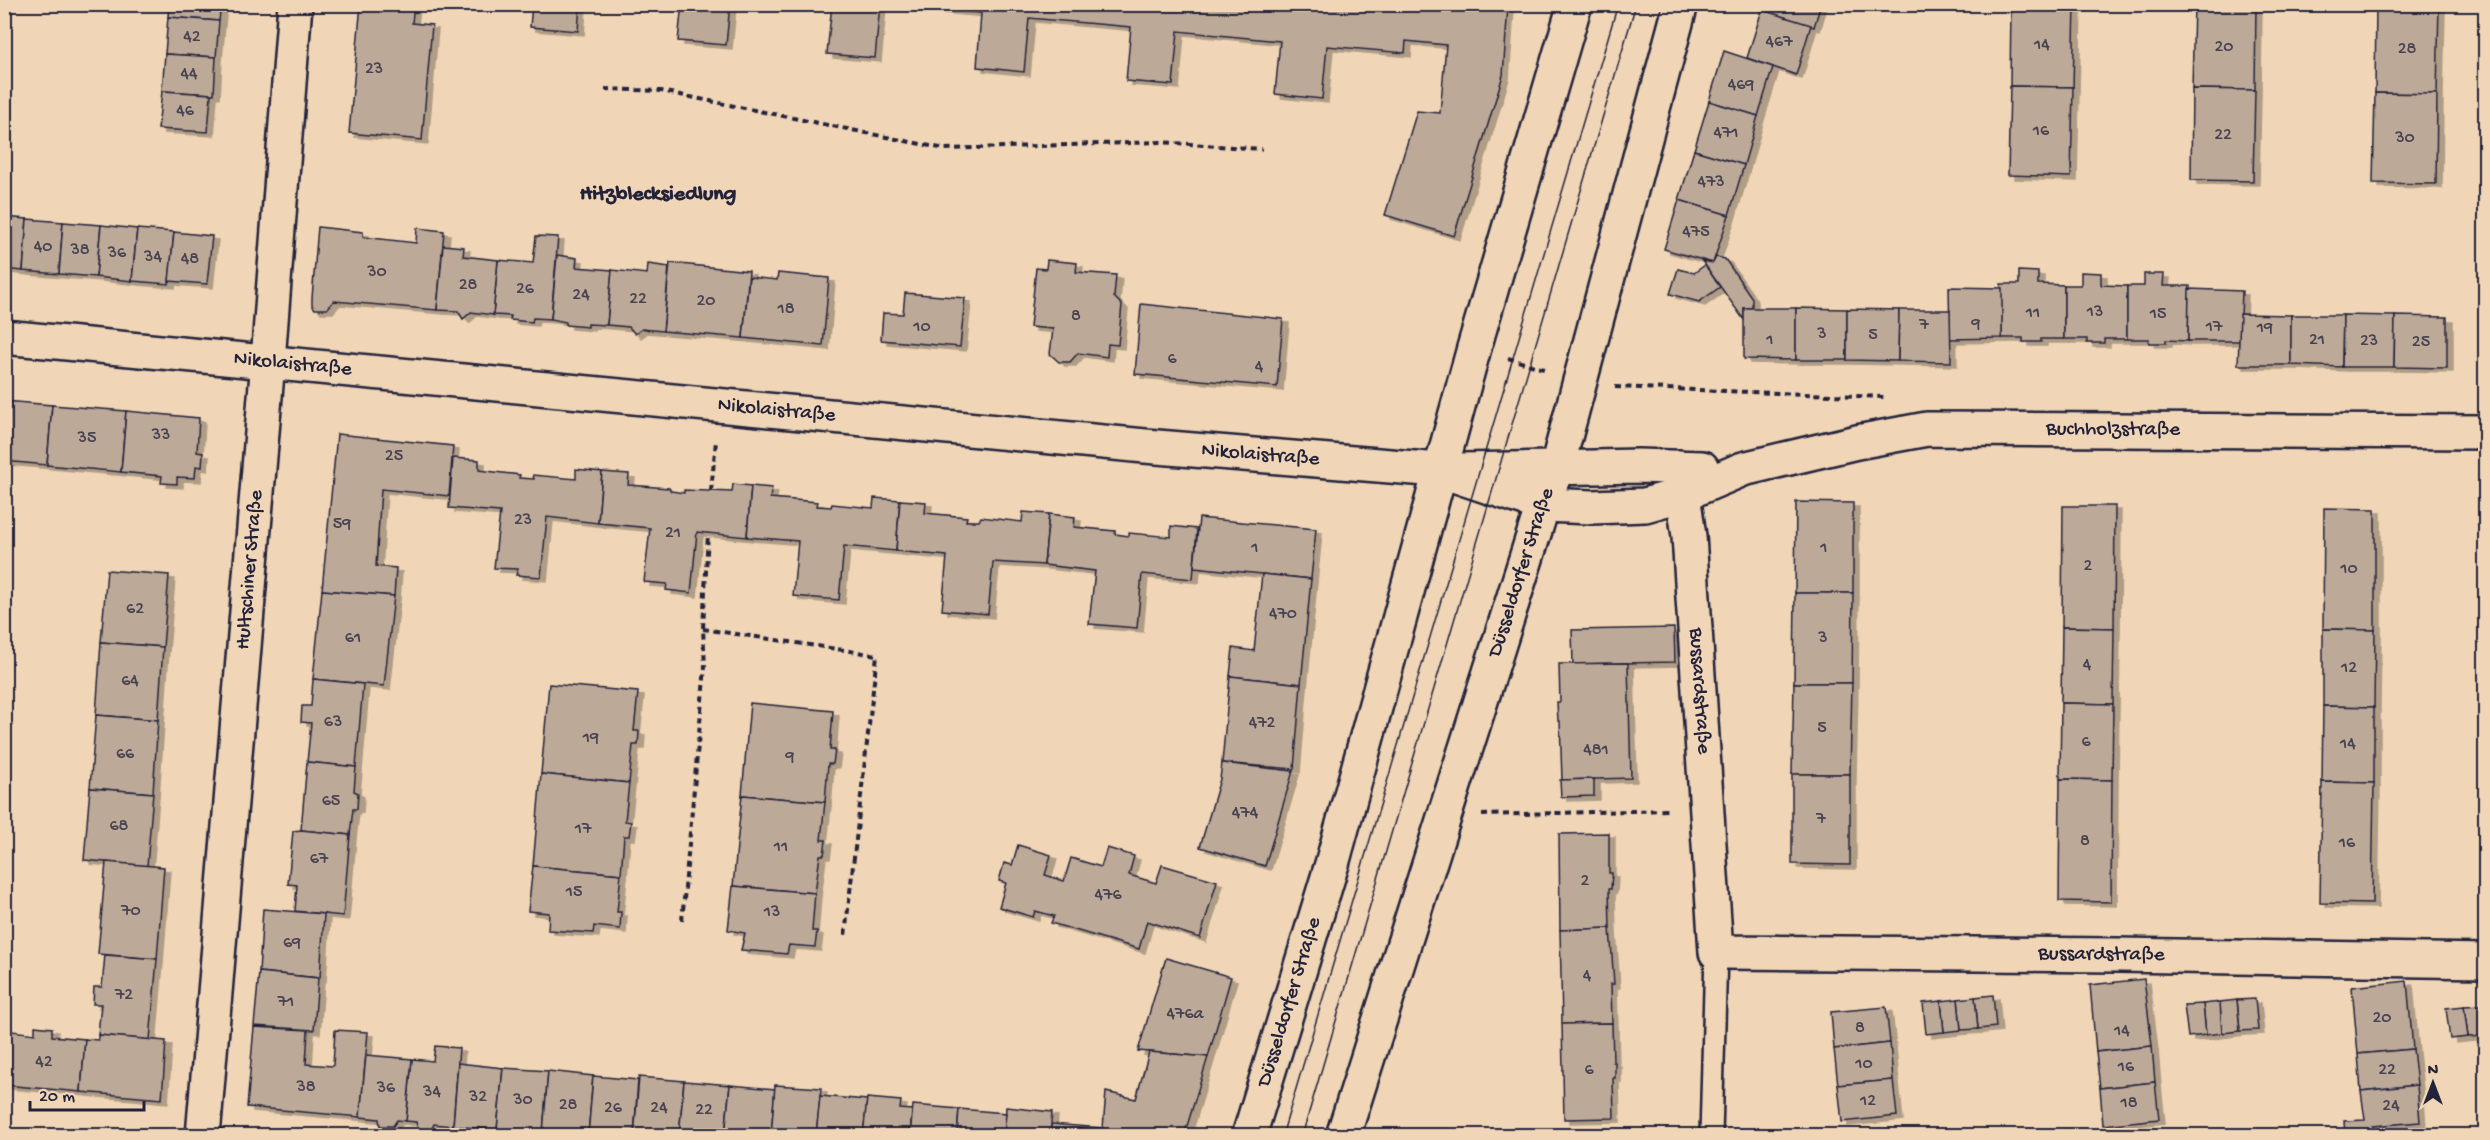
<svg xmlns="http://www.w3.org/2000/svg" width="2490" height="1140" viewBox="0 0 2490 1140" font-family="'Gochi Hand',sans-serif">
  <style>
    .building { fill: #bda998; stroke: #22223b; stroke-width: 1.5; filter: url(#shadow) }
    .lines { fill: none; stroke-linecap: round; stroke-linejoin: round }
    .lane-casing { stroke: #22223b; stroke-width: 26 }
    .street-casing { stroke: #22223b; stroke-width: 38 }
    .secondary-casing { stroke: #22223b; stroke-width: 38 }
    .path { stroke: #22223b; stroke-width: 4; stroke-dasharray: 6 4.5; stroke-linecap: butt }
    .lane { stroke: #f0d6b7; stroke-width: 21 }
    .street { stroke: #f0d6b7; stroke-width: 33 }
    .secondary { stroke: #f0d6b7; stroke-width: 33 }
    .tram { stroke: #22223b; stroke-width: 1.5 }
    .labels { text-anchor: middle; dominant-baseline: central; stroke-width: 4.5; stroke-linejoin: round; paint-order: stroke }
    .number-label { font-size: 18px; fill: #494452 }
    .street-label { font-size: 21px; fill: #22223b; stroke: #f0d6b7 }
    .neighbourhood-label { font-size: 22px; font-weight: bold; fill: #22223b; stroke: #f0d6b7 }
  </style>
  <defs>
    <filter id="shadow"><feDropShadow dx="6" dy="4" stdDeviation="0" flood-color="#0004"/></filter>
  </defs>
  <rect width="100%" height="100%" fill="#f0d6b7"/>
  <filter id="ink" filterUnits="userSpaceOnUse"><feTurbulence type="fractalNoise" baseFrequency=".0167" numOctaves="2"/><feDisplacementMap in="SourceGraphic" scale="12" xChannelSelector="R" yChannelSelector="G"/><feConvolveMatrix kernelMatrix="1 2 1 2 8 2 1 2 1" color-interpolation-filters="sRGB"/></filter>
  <g filter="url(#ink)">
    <g class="building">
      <polygon points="169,4 221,4 219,21 168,17"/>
      <polygon points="361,4 414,4 412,23 432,25 422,140 349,133"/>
      <polygon points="532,4 580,4 578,31 530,27"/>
      <polygon points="682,4 730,4 726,45 678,41"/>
      <polygon points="832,4 880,4 875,58 827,54"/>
      <polygon points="880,4 1485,4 1508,6 1503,75 1454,236 1385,215 1417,111 1440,113 1446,45 1406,41 1405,53 1327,46 1322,99 1275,94 1280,41 1178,31 1173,85 1126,81 1131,27 1029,18 1024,72 977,67 981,13"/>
      <polygon points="1764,4 1821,4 1814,27 1762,10"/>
      <polygon points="2011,4 2075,4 2073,87 2010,86"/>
      <polygon points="2194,4 2256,4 2255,90 2192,89"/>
      <polygon points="2376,4 2439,4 2437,94 2375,93"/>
      <polygon points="1762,10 1811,25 1796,75 1747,58"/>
      <polygon points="168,17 219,21 216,57 165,54"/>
      <polygon points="1724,51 1773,67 1758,116 1709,101"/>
      <polygon points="165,54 216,57 214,94 162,91"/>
      <polygon points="2010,86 2073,87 2071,177 2008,175"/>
      <polygon points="2192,89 2255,90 2253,181 2191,180"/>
      <polygon points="162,91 211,94 208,132 158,129"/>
      <polygon points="2375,93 2437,94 2436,184 2373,183"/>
      <polygon points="1709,101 1758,116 1744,165 1694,150"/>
      <polygon points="1694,150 1744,165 1729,215 1679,200"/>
      <polygon points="1679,200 1729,215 1713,263 1664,249"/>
      <polygon points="4,217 27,219 23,271 4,269"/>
      <polygon points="27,219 63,222 59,274 23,271"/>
      <polygon points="63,222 101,225 96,277 59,274"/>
      <polygon points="101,225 137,229 132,281 96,277"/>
      <polygon points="318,227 363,232 363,237 416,243 417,228 444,231 437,310 334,301 327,309 315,309 312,305 312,298"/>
      <polygon points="137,229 174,232 169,284 132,281"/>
      <polygon points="174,232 212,236 207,284 169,281"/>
      <polygon points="536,236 558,237 551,319 533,318 532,322 510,320 511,316 493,315 498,260 533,263"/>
      <polygon points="443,245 464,247 463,256 498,260 493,315 471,312 463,319 458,311 437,310"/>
      <polygon points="557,255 577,258 576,267 612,270 607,325 588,324 588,327 566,325 566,322 551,319"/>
      <polygon points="1716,257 1725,259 1752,298 1752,308 1744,308 1744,320 1702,261 1713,263"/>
      <polygon points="1047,260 1077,263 1076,272 1116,275 1114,297 1122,305 1118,345 1108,344 1107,357 1078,353 1070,362 1059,362 1050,354 1053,329 1030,327 1036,268 1046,269"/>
      <polygon points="670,263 749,271 743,338 663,331"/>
      <polygon points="648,264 669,267 663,331 642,329 635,334 629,327 607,325 612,270 647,274"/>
      <polygon points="1705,265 1720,287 1699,302 1670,294 1678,269 1694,273"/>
      <polygon points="2019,271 2038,272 2038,284 2064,285 2064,339 2041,339 2041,342 2023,342 2023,338 2002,338 2001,284 2019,284"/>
      <polygon points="2081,272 2101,273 2101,285 2127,286 2127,339 2104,339 2104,343 2087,343 2087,339 2064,339 2064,285 2081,285"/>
      <polygon points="778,273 829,278 823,346 743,338 749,277 777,280"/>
      <polygon points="2144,274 2164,274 2163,286 2190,286 2188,341 2166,340 2166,343 2149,343 2149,339 2127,339 2127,286 2144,286"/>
      <polygon points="1949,287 2002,288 2002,338 1950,339"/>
      <polygon points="2189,289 2242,291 2240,341 2188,341"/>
      <polygon points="905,293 965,298 960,347 881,340 883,313 903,314"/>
      <polygon points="1141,304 1283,319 1277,387 1135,374"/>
      <polygon points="1744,308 1796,308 1796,360 1744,359"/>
      <polygon points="1796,308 1847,309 1847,360 1796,360"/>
      <polygon points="1847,309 1899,310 1898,361 1847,360"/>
      <polygon points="1899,310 1950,310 1951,362 1898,361"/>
      <polygon points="2240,314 2291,315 2291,365 2238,365"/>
      <polygon points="2291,315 2343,315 2342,367 2291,365"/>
      <polygon points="2343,315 2395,316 2394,367 2342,367"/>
      <polygon points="2395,316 2447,317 2447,368 2394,367"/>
      <polygon points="4,401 52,405 47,465 4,461"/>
      <polygon points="52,405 126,411 121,472 47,465"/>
      <polygon points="126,411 199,418 197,452 203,453 202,467 196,466 195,478 177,477 177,484 161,483 162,476 121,472"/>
      <polygon points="337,434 453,446 449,496 381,489 376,566 396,568 394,596 322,590"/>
      <polygon points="453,458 479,460 479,470 520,475 519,478 534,479 533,475 576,479 576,469 602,472 598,523 547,517 541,577 516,575 518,569 494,568 500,512 449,508"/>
      <polygon points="602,472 629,474 628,485 669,488 671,491 684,493 684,490 732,492 733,484 751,486 747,537 697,532 691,593 666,590 667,584 644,582 650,528 598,523"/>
      <polygon points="751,486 772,488 770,498 818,502 817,506 831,507 832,504 873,508 874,498 900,500 896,551 844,546 839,600 793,596 798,541 747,537"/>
      <polygon points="900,500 926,502 925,513 967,517 966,521 979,521 981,517 1022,522 1023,512 1049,514 1044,565 993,562 988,614 942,610 947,556 896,551"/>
      <polygon points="1796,502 1853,503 1853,593 1795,593"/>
      <polygon points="2063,506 2115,506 2114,628 2062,627"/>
      <polygon points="2324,508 2375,509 2375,630 2323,629"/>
      <polygon points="1049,514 1075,517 1074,527 1115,531 1115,534 1129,536 1129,533 1171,537 1171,526 1197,529 1193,579 1142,574 1137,628 1089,624 1095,571 1044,565"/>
      <polygon points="1199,518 1316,529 1311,579 1194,567"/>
      <polygon points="107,570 169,575 163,647 101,642"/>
      <polygon points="1262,574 1311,579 1301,684 1230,676 1233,648 1254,651"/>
      <polygon points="322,590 394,596 384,686 313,679"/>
      <polygon points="1795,593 1853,593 1852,683 1794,683"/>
      <polygon points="2062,627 2114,628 2113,704 2061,703"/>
      <polygon points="1674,628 1675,662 1573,664 1572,630"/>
      <polygon points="2323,629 2375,630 2374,707 2323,706"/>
      <polygon points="101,642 163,647 158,720 96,715"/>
      <polygon points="1628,663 1631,778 1562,780 1560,721 1558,721 1557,702 1560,702 1559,664"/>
      <polygon points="1230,676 1301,684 1294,769 1222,763"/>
      <polygon points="313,679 363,684 356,767 307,762 311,723 301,722 302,706 311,706"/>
      <polygon points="1794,683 1852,683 1850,774 1792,774"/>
      <polygon points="549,684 638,692 634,731 639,731 638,745 633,745 629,783 541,774"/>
      <polygon points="750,703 833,711 830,750 835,750 833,764 828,764 825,802 742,795"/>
      <polygon points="2061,703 2113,704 2112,780 2060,779"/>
      <polygon points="2323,706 2374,707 2374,783 2322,782"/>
      <polygon points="96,715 158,720 153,793 90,788"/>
      <polygon points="307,762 356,767 354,791 358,793 357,809 353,809 350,835 301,830"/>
      <polygon points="1222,763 1293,771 1265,866 1200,847 1220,779"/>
      <polygon points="541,774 629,783 625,821 631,822 629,836 624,836 621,874 533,866"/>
      <polygon points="1792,774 1850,774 1850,865 1792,864"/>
      <polygon points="1594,779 1594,796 1561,797 1560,780"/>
      <polygon points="2060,779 2112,780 2111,902 2059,901"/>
      <polygon points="2322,782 2374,783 2372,904 2320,903"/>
      <polygon points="90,788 153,793 147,866 84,860"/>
      <polygon points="742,795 825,802 821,840 826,840 824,855 820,855 815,893 733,886"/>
      <polygon points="301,830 350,835 343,916 295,911 297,885 288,884 293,831"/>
      <polygon points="1609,833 1609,873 1612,873 1611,889 1609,889 1610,928 1560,930 1559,834"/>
      <polygon points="1018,845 1051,855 1045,875 1064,881 1071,858 1101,867 1107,848 1134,856 1129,875 1156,883 1162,865 1217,881 1200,938 1147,921 1139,949 1051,923 1054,916 1035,911 1033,917 999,907 1006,883 999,881 1004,863 1012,865"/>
      <polygon points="106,862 164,867 157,959 98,954"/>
      <polygon points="533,866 621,874 617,912 621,912 620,929 594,926 593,933 548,930 549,913 528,911"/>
      <polygon points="733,886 815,893 812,931 817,931 815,947 789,945 787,954 741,950 745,933 728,930"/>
      <polygon points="263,909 324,914 320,978 259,972"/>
      <polygon points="1610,928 1614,984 1611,984 1612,1023 1562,1024 1560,930"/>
      <polygon points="105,955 157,959 150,1040 98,1035 101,1004 93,1004 94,987 102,987"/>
      <polygon points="1166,958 1231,977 1208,1057 1138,1051"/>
      <polygon points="259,972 318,978 314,1030 254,1026"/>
      <polygon points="2144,979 2152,1046 2096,1052 2090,985"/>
      <polygon points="2407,981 2413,1049 2358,1054 2352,987"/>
      <polygon points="1993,995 1996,1027 1978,1029 1975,997"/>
      <polygon points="1975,997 1978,1029 1961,1030 1958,999"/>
      <polygon points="1958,999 1961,1030 1944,1032 1941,1001"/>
      <polygon points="2255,999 2258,1030 2240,1031 2237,1000"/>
      <polygon points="2237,1000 2240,1031 2222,1033 2220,1002"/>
      <polygon points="1941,1001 1944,1032 1926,1034 1923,1003"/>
      <polygon points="2220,1002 2222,1033 2206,1035 2203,1004"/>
      <polygon points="2203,1004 2206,1035 2188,1037 2184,1005"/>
      <polygon points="2486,1004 2486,1036 2485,1036 2481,1005"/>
      <polygon points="2481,1005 2485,1036 2468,1037 2464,1006"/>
      <polygon points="2464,1006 2468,1037 2450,1039 2446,1008"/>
      <polygon points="1886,1007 1890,1043 1834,1049 1831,1012"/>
      <polygon points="1612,1023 1613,1062 1615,1062 1615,1078 1613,1078 1614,1118 1564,1119 1562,1024"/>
      <polygon points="35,1026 52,1028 52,1036 85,1039 81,1092 4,1085 4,1030 35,1034"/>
      <polygon points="254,1027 308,1030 306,1064 333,1066 335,1030 368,1032 360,1117 247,1107"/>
      <polygon points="98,1035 166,1041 162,1099 81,1092 85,1039 98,1040"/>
      <polygon points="1890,1043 1893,1080 1838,1085 1834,1049"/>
      <polygon points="435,1046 459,1048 453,1126 434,1124 431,1130 418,1129 416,1122 406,1121 412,1059 433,1061"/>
      <polygon points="2152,1046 2155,1082 2100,1088 2096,1052"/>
      <polygon points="2413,1049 2417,1085 2361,1091 2358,1054"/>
      <polygon points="1149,1052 1208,1057 1184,1136 1050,1136 1051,1124 1103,1128 1106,1092 1136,1099"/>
      <polygon points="366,1055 412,1059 406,1121 397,1120 393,1126 380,1126 379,1119 360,1117"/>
      <polygon points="458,1063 503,1068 497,1130 453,1126"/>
      <polygon points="503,1068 548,1071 543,1133 497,1130"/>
      <polygon points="548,1071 593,1076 588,1136 543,1133"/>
      <polygon points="593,1076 638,1080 634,1136 588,1136"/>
      <polygon points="639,1077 684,1081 679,1136 634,1136"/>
      <polygon points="1893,1080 1897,1116 1842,1122 1838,1085"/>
      <polygon points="684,1081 730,1085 725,1136 679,1136"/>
      <polygon points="2155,1082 2159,1119 2103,1125 2100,1088"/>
      <polygon points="730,1085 775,1089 771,1136 725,1136"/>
      <polygon points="775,1085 821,1088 816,1136 771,1136"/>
      <polygon points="2417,1085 2420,1122 2373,1126 2374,1136 2345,1136 2344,1121 2365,1120 2361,1091"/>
      <polygon points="820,1096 867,1100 863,1136 816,1136"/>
      <polygon points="867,1098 901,1101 900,1109 912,1110 910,1136 863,1136"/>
      <polygon points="913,1105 959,1109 957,1136 910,1136"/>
      <polygon points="1006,1107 1052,1112 1050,1136 1004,1136"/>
      <polygon points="959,1109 1006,1113 1004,1136 957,1136"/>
    </g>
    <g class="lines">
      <defs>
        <polyline id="lane" points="1711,1136 1716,952"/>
        <g id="street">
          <path id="s1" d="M4 337 1145 446 1439 470 1543 505 1592 507 1645 505 1684 494 1743 469 1857 442 1927 429 2486 432"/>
          <path id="s2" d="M1679 467 1689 536 1716 952 2118 955 2486 961"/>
          <polyline points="1463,470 1638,466 1702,468"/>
          <path id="s3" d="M203 1136 268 361 295 4"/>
        </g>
        <g id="secondary">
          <path id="s4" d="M1249 1136 1332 864 1474 348 1575 4"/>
          <path id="s5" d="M1343 1136 1543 505 1557 467 1681 4"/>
        </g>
      </defs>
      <use href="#lane" class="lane-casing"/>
      <use href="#street" class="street-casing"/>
      <use href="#secondary" class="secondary-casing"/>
      <g class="path">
        <polyline points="605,89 661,91 945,149 1160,142 1262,149"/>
        <polyline points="1508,358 1547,370"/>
        <polyline points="1615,387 1886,397"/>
        <polyline points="711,491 716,441"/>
        <polyline points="703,629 877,655 845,936"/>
        <polyline points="1482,815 1670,810"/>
        <polyline points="682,921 705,667 703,629 708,533"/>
      </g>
      <use href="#lane" class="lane"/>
      <use href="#street" class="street"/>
      <use href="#secondary" class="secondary"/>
      <g class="tram">
        <polyline points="1282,1136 1618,4"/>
        <polyline points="1302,1136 1636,4"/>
      </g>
    </g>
  </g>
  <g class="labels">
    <g class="number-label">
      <text x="192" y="37">42</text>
      <text x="1779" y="42">467</text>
      <text x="2042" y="45">14</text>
      <text x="2224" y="47">20</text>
      <text x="2407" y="49">28</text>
      <text x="374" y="69">23</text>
      <text x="189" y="74">44</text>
      <text x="1741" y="85">469</text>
      <text x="185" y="111">46</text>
      <text x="2041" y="131">16</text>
      <text x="1726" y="133">471</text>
      <text x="2223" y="135">22</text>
      <text x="2405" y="138">30</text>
      <text x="1711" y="182">473</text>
      <text x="1696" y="232">475</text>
      <text x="43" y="247">40</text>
      <text x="80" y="250">38</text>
      <text x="117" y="253">36</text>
      <text x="153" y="257">34</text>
      <text x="190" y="259">48</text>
      <text x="377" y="272">30</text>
      <text x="468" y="285">28</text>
      <text x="525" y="289">26</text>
      <text x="581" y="295">24</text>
      <text x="638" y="299">22</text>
      <text x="706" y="301">20</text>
      <text x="786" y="309">18</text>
      <text x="2095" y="312">13</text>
      <text x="2033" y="313">11</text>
      <text x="2158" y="314">15</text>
      <text x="1076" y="316">8</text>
      <text x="1976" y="324">9</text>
      <text x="1924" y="325">7</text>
      <text x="922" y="327">10</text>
      <text x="2214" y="327">17</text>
      <text x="2265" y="328">19</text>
      <text x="1822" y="334">3</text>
      <text x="1873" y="335">5</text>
      <text x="1770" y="340">1</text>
      <text x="2317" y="340">21</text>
      <text x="2369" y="341">23</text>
      <text x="2421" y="342">25</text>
      <text x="1172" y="359">6</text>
      <text x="1259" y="367">4</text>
      <text x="161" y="435">33</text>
      <text x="87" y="438">35</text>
      <text x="394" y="456">25</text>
      <text x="523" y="520">23</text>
      <text x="342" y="524">59</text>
      <text x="673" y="533">21</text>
      <text x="1255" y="548">1</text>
      <text x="1824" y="548">1</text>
      <text x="2088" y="566">2</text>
      <text x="2349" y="569">10</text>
      <text x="135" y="609">62</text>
      <text x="1283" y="614">470</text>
      <text x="353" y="638">61</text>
      <text x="1823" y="638">3</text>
      <text x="2087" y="665">4</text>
      <text x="2349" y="668">12</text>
      <text x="130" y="681">64</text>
      <text x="333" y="722">63</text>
      <text x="1262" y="723">472</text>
      <text x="1822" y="728">5</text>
      <text x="591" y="738">19</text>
      <text x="2086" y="742">6</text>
      <text x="2348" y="744">14</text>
      <text x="1596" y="750">481</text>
      <text x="125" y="754">66</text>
      <text x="790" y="757">9</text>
      <text x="331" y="801">65</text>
      <text x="1245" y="813">474</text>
      <text x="1821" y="819">7</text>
      <text x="119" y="826">68</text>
      <text x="583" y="829">17</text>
      <text x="2085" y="841">8</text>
      <text x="2347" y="843">16</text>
      <text x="781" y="847">11</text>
      <text x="319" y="859">67</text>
      <text x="1585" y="881">2</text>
      <text x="574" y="892">15</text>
      <text x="1108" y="895">476</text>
      <text x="131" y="911">70</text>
      <text x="772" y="912">13</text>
      <text x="292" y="943">69</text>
      <text x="1587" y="976">4</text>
      <text x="124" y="995">72</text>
      <text x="286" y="1002">71</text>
      <text x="1185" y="1014">476a</text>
      <text x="2382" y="1018">20</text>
      <text x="1860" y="1028">8</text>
      <text x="2122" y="1031">14</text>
      <text x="44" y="1062">42</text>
      <text x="1864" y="1064">10</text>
      <text x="2126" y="1067">16</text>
      <text x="1589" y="1070">6</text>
      <text x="2387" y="1070">22</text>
      <text x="306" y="1087">38</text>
      <text x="386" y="1088">36</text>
      <text x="432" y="1092">34</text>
      <text x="478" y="1097">32</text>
      <text x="523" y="1100">30</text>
      <text x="1868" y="1101">12</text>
      <text x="2129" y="1103">18</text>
      <text x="568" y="1105">28</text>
      <text x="2391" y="1106">24</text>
      <text x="613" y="1108">26</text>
      <text x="659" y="1108">24</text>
      <text x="704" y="1110">22</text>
    </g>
    <g class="street-label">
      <text stroke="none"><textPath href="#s1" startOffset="290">Nikolaistraße</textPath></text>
      <text stroke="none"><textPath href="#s1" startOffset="776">Nikolaistraße</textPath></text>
      <text stroke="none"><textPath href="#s1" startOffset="2132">Buchholzstraße</textPath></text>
      <text stroke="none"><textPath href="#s1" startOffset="1262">Nikolaistraße</textPath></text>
      <text stroke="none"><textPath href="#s3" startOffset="568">Hultschiner Straße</textPath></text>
      <text stroke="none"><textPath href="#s5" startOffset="591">Düsseldorfer Straße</textPath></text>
      <text stroke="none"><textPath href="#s2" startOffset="225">Bussardstraße</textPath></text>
      <text stroke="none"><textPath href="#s2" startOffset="872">Bussardstraße</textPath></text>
      <text stroke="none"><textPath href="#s4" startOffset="140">Düsseldorfer Straße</textPath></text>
    </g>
    <g class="neighbourhood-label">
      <text x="658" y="195">Hitzblecksiedlung</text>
    </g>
  </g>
  <rect width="2490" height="1140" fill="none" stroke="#f0d6b7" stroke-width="24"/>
  <rect x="12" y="12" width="2466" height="1116" fill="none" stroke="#22223b" stroke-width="2" filter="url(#ink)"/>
  <g transform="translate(2433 1083)" stroke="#f0d6b7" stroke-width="4.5" paint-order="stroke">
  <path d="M0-4.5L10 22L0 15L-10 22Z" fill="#22223b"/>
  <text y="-9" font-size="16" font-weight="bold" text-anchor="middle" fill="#22223b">N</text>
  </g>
  <path d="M30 1101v9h114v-9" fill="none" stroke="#22223b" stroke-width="3"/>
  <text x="39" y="1101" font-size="18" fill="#22223b" stroke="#f0d6b7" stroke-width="4.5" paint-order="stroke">20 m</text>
</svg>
